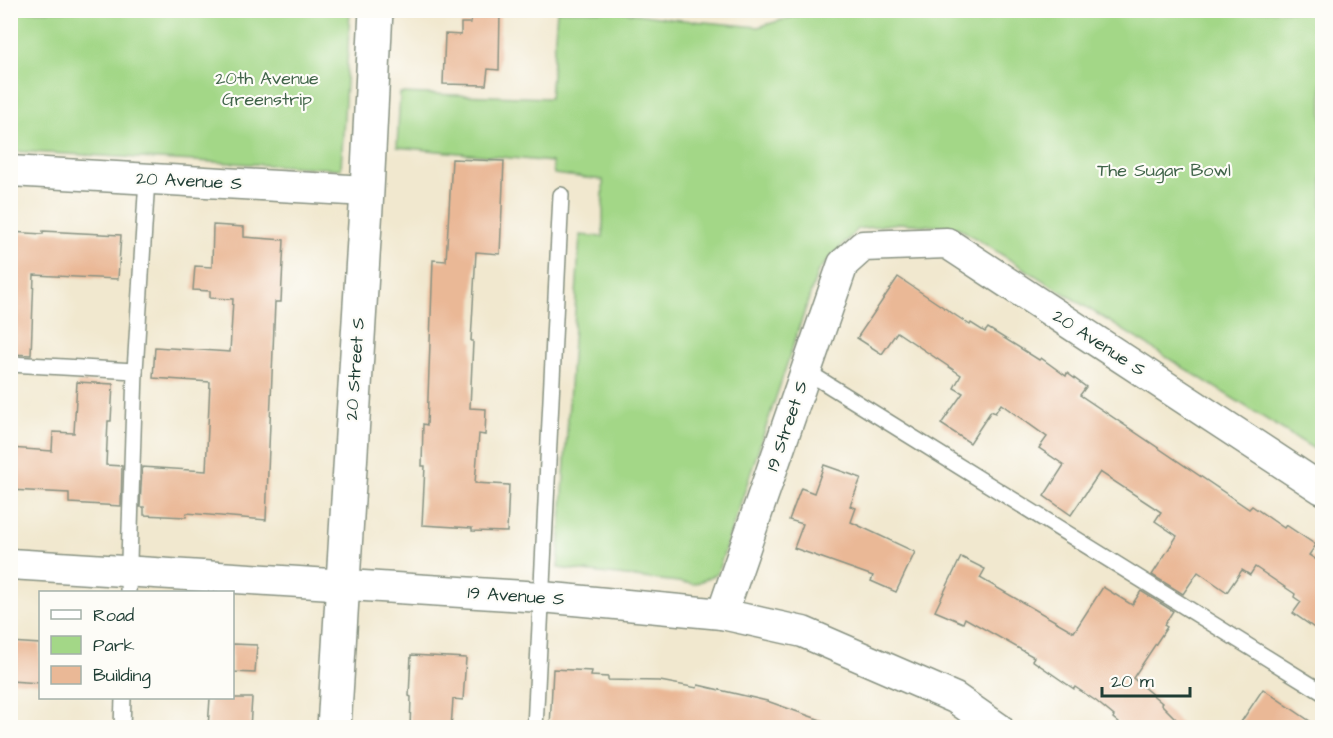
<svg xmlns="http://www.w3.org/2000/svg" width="1333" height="738" viewBox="0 0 1333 738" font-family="'Architects Daughter',sans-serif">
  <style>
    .green { fill: #a3d787; stroke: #618a5e; stroke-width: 1.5 }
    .building { fill: #eab896 }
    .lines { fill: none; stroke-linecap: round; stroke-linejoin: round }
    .lane-casing { stroke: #889282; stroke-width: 18 }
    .street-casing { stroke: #889282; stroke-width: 33 }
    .secondary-casing { stroke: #889282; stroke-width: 36 }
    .lane { stroke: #fff; stroke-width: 15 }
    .street { stroke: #fff; stroke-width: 30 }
    .secondary { stroke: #fff; stroke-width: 33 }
    .labels { text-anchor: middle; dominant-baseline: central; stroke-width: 4.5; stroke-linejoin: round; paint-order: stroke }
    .park-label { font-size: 18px; fill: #406449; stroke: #fdfcf7 }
    .street-label { font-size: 18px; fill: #1f3d34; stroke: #fdfcf7 }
  </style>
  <rect width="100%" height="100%" fill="#fdfcf7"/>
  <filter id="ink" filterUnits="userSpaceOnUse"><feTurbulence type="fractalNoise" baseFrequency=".0167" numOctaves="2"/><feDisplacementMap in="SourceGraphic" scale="12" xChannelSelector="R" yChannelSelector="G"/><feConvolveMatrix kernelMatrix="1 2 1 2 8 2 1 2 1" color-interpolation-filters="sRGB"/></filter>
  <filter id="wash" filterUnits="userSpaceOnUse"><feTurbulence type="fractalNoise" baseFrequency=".008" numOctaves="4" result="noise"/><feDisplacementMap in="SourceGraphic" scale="24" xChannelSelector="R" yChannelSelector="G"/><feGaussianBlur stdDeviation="1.35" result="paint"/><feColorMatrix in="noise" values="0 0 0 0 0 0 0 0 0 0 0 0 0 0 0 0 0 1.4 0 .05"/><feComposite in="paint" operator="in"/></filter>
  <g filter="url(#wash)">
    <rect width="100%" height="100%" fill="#f1e8cf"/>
    <g class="green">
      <polygon points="817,10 1322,11 1322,454 959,228 899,223 858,229 818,271 717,574 695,584 558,568 580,235 603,237 603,180 554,174 552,162 397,147 400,93 550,98 557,11 617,11 672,19 758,27"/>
      <polygon points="10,11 350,11 341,169 11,151"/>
    </g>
    <g id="blocks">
      <g class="building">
        <polygon points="472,10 500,10 499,70 488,69 486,85 443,84 445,34 461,35 461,23 471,23"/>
        <polygon points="452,159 504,161 500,254 476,252 471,341 473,341 470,408 486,409 485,435 479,434 475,483 509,485 507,532 472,531 472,528 422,525 425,466 422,466 423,424 427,425 433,260 446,261"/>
        <polygon points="213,225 244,227 244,237 284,240 281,302 275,302 266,520 187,513 186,517 144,515 144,507 140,507 142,467 206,471 210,382 153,378 155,347 230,352 233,299 210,298 210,291 193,290 195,266 212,267"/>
        <polygon points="43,231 121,235 118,279 34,275 31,355 10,354 10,232 43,234"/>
        <polygon points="898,277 970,325 971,323 985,332 988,328 1039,360 1041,358 1066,376 1067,373 1086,387 1080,395 1249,509 1252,506 1284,528 1286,525 1316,545 1309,555 1323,564 1323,634 1293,613 1301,602 1294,597 1295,594 1255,567 1250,575 1242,570 1227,592 1198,572 1183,594 1152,575 1177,536 1155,521 1161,512 1100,472 1071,515 1044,496 1064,465 1039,448 1047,437 1001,404 995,413 991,411 970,443 941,424 963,393 954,388 961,375 897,332 882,354 857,338"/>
        <polygon points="77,382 113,384 111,421 108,421 106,465 122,466 121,506 69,503 69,493 10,490 10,448 52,451 53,432 74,433"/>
        <polygon points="824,465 861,478 850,506 856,508 851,522 915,552 896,592 871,581 873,576 794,548 803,524 789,520 801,488 814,493"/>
        <polygon points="961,557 985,569 980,578 1074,632 1103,587 1132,605 1141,591 1173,611 1164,625 1167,627 1133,678 1162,703 1161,704 1185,728 1125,728 1113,718 1114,716 1096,701 1075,687 1074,689 1032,660 1034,657 965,618 963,623 935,611"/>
        <polygon points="10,642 40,644 40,683 10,681"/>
        <polygon points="232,644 257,645 255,673 232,672"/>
        <polygon points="411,655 466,658 463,700 453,699 451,728 410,728 411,697 409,696"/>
        <polygon points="553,669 592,671 591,676 608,677 608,680 660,681 697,688 698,685 767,701 832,724 831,728 550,727"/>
        <polygon points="1263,689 1320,728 1237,728"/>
        <polygon points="210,698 252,698 250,728 208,728"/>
      </g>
    </g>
  </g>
  <g filter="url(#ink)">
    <use href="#blocks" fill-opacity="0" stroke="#889282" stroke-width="1.5"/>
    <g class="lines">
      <defs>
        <g id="lane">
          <polyline points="10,364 135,371"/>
          <polyline points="806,371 1322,692"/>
          <polyline points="128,592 135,371 147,179"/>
          <polyline points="122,728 123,698"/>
          <polyline points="535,728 561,195"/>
        </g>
        <g id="street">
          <polyline points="10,171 367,191"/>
          <polyline points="10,564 542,597 722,614 803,632 955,698 998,728"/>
          <polyline points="722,614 843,264 863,246 947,243 1322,489"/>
        </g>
        <polyline id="secondary" points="334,728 367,191 376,10"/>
      </defs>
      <use href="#lane" class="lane-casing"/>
      <use href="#street" class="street-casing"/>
      <use href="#secondary" class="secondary-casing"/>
      <use href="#lane" class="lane"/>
      <use href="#street" class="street"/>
      <use href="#secondary" class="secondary"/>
    </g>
  </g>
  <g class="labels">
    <g class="park-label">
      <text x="267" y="78">20th Avenue<tspan x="267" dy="21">Greenstrip</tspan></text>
      <text x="1164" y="170">The Sugar Bowl</text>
    </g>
    <g class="street-label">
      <text transform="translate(189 181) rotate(3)">20 Avenue S</text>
      <text transform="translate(1099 343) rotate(33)">20 Avenue S</text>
      <text transform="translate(355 369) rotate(-86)">20 Street S</text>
      <text transform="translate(787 426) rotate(-71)">19 Street S</text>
      <text transform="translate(516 596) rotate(4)">19 Avenue S</text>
    </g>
  </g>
  <rect width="1333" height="738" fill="none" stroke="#fdfcf7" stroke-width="36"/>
  <rect x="39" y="591" width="195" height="108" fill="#fdfcf7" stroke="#a4b0a9" stroke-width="1.5"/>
  <rect x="51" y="610" width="30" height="9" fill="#ffffff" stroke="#a4b0a9" stroke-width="1.5"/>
  <text x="93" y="621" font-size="18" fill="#1f3d34">Road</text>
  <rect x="51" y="636" width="30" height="18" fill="#a3d787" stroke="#a4b0a9" stroke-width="1.5"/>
  <text x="93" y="651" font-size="18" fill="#1f3d34">Park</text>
  <rect x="51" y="666" width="30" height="18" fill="#eab896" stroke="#a4b0a9" stroke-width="1.5"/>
  <text x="93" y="681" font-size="18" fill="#1f3d34">Building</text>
  <path d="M1102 687v9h88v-9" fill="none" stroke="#1f3d34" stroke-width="3"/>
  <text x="1111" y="687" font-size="18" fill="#1f3d34" stroke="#fdfcf7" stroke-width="4.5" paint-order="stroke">20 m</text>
</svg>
